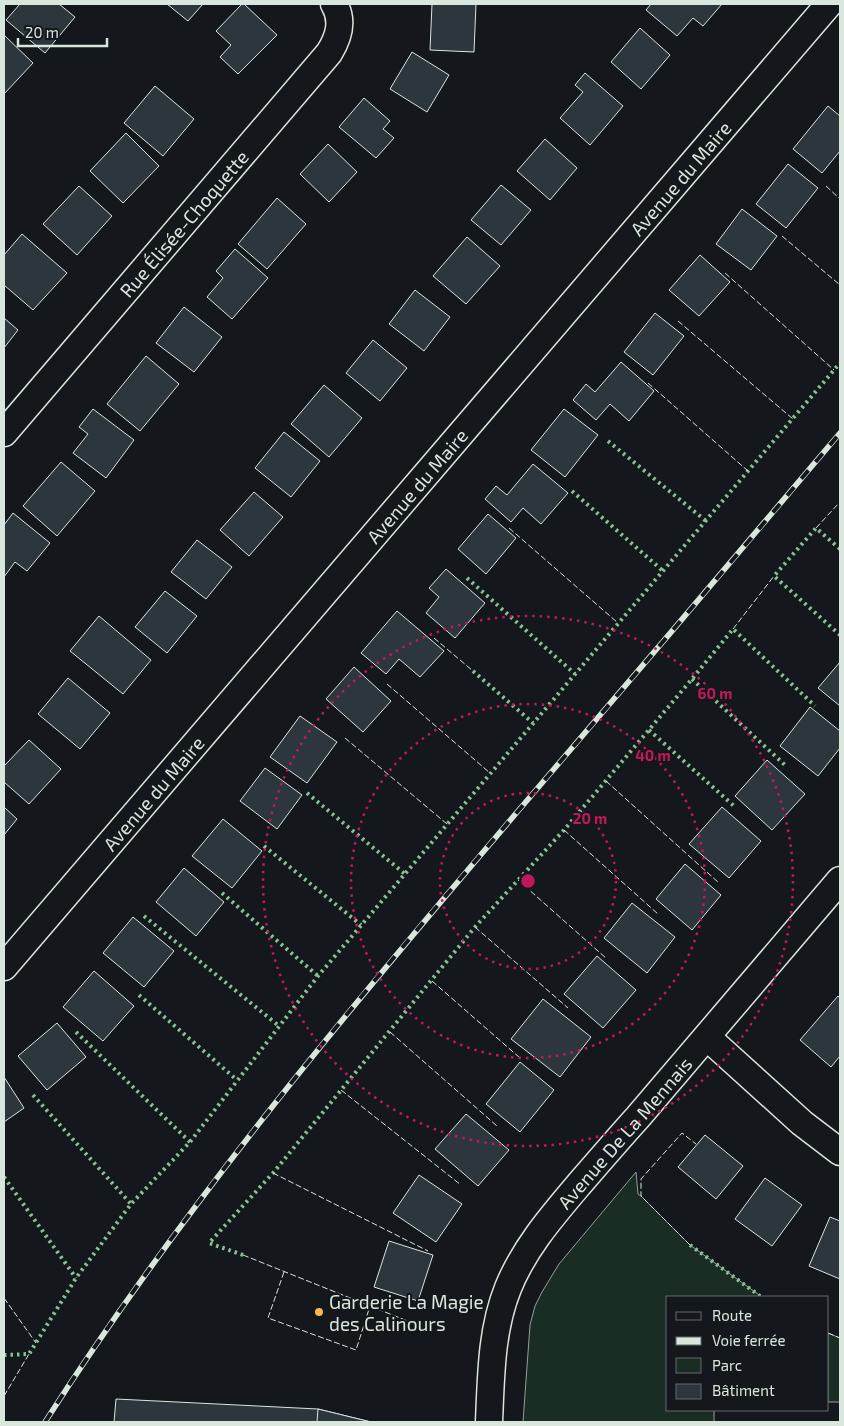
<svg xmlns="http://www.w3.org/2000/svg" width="844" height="1426" viewBox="0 0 844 1426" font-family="'Exo 2',sans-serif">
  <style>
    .green { fill: #1a2d24; stroke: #939e99 }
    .building { fill: #2c363c; stroke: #d8e6dc }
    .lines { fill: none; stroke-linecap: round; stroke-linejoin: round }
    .street-casing { stroke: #d8e6dc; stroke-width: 29 }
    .street { stroke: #14181c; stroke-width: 26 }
    .rail-casing { stroke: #d8e6dc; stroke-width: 5.5 }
    .rail { stroke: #14181c; stroke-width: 4; stroke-dasharray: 11; stroke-linecap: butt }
    .hedge { stroke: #8ac095; stroke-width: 4; stroke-dasharray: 2.5 4; stroke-linecap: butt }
    .fence { stroke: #d8e6dc; stroke-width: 1; stroke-dasharray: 6 2.5; stroke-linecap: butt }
    .ring { fill: none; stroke: #c2185b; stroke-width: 2.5; stroke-dasharray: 2.5 5 }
    .poi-dot { fill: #ffb74d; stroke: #14181c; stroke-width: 2 }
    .labels { text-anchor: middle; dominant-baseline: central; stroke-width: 4; stroke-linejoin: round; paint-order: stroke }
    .street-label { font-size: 19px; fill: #d8e6dc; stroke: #14181c }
    .poi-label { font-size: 19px; fill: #d8e6dc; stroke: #14181c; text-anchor: start }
    .centre { fill: #c2185b; stroke: #14181c; stroke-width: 2.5 }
    .ring-label { font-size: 15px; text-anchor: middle; font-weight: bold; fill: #c2185b; stroke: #14181c; stroke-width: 4; stroke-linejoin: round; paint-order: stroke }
  </style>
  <rect width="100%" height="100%" fill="#14181c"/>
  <g class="green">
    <polygon points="636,1172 638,1194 641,1196 690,1245 762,1297 668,1297 668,1410 714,1410 714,1422 523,1422 530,1325 535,1306 542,1292 559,1264"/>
    <polygon points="828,1333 840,1338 840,1402 828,1402"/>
  </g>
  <g class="building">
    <polygon points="20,4 59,4 75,17 45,53 6,20"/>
    <polygon points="167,4 203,4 188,21"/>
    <polygon points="242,4 244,4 277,35 238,74 220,57 231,45 216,31"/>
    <polygon points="432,4 476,4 474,52 430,50"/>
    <polygon points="651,4 722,4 703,26 693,18 677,36 646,10"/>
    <polygon points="640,28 670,55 641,89 611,62"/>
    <polygon points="4,35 33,63 4,94"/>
    <polygon points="412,52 449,75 427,112 390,89"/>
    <polygon points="585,73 623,106 590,145 560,118 583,92 575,85"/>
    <polygon points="155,86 194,119 163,156 124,123"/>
    <polygon points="364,98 390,121 383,129 394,138 376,158 339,127"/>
    <polygon points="828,106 840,116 840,151 822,173 793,149"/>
    <polygon points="126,133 159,166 123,203 90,171"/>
    <polygon points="545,139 577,168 550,200 517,171"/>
    <polygon points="328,144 357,172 329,202 300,174"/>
    <polygon points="788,164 818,188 786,228 756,204"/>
    <polygon points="501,185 531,210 501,245 471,220"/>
    <polygon points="79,186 112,216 77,255 43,224"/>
    <polygon points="277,198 306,224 267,269 238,244"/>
    <polygon points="742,209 777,236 751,270 716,244"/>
    <polygon points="22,234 67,273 33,310 4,285 4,255"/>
    <polygon points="467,237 500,266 466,304 433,276"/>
    <polygon points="235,249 268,278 232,319 207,297 223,278 216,271"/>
    <polygon points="700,255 730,282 699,316 669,290"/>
    <polygon points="415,290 450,317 424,351 389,324"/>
    <polygon points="184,307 222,337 194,372 156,343"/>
    <polygon points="655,313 684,336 653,375 624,352"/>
    <polygon points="4,318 18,330 4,348"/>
    <polygon points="373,340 407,368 380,401 346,373"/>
    <polygon points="146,356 179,384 140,431 107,404"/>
    <polygon points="621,362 654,391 629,421 610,404 596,420 573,400 586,384 595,392"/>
    <polygon points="324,385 362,418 329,457 291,424"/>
    <polygon points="93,409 134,440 106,478 73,453 88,434 79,427"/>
    <polygon points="564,409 598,435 565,477 531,450"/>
    <polygon points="284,432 320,461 291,497 255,468"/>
    <polygon points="61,462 95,491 57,536 23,506"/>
    <polygon points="533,464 568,493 541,524 523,508 511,522 485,499 496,486 507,495"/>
    <polygon points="254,492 283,517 249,556 220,530"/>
    <polygon points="13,513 50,543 27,571 15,562 4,577 4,525"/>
    <polygon points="488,514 516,538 486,574 458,549"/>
    <polygon points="197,540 232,567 206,599 171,572"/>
    <polygon points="446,569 485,603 455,638 426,613 439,597 429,588"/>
    <polygon points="165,591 197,616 167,653 135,627"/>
    <polygon points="397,611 444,651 420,677 399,659 386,674 361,653"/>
    <polygon points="99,616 151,660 123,694 70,651"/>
    <polygon points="840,662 840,706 818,688"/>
    <polygon points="354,667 391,701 363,732 326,699"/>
    <polygon points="68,678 110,713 80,749 38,714"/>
    <polygon points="810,707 840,731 840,748 818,776 780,746"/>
    <polygon points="300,716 337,742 307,783 270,757"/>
    <polygon points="29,740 61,769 29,804 4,782 4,766"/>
    <polygon points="767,760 805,794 772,830 735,796"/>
    <polygon points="265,768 302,795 277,829 240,801"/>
    <polygon points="4,807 17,819 4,835"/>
    <polygon points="722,807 761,841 729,878 689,844"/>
    <polygon points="223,819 262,851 232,888 192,856"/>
    <polygon points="685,864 721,895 692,930 656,899"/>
    <polygon points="184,868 224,902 196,936 156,902"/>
    <polygon points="632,903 675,937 647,973 604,938"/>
    <polygon points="133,917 174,951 144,987 103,953"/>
    <polygon points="597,956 636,990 603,1028 564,994"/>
    <polygon points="94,971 134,1006 103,1041 63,1007"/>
    <polygon points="838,996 840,998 840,1056 831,1067 800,1040"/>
    <polygon points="543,999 591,1037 560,1077 511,1039"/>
    <polygon points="57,1023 86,1057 47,1090 18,1056"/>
    <polygon points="520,1062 554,1090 520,1132 486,1104"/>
    <polygon points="4,1077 24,1108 4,1122"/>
    <polygon points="466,1114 509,1150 478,1186 435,1149"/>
    <polygon points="705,1135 743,1166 716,1199 678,1167"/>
    <polygon points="419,1175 462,1204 436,1242 393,1213"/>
    <polygon points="765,1178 802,1205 772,1246 735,1219"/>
    <polygon points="830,1217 840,1221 840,1279 809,1266"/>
    <polygon points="389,1241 433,1255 418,1301 374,1287"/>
    <polygon points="116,1399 318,1409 371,1422 114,1422"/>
    <polygon points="318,1409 371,1422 317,1422"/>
  </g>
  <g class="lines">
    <defs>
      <g id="street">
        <path id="s1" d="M4 433 329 53C339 37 344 21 334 4"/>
        <path id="s2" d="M4 967 829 4"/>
        <polyline points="707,1037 802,1123 840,1152"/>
        <path id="s3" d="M489 1422C491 1377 491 1330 508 1288 524 1248 553 1215 581 1182 600 1160 619 1138 638 1117 706 1038 773 959 840 880"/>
      </g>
    </defs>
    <use href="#street" class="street-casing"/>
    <use href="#street" class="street"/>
    <defs>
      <path id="rail" d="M45 1422C188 1199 358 998 530 797 634 676 737 555 840 433"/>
    </defs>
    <use href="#rail" class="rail-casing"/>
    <use href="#rail" class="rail"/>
    <g class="hedge">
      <polyline points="608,441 706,521"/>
      <polyline points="572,491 663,571"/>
      <polyline points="840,549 816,528 774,576 840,635"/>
      <polyline points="467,578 575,674"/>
      <polyline points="473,671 533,723"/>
      <polyline points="692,679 786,766"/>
      <polyline points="649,730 734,806"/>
      <polyline points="307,793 405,874"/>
      <polyline points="264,846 361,925"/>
      <polyline points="222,893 318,976"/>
      <polyline points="144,916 279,1026"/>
      <polyline points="139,995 237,1080"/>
      <polyline points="76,1032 190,1142"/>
      <polyline points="33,1095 131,1204"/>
      <polyline points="4,1177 76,1278"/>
      <polyline points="690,1245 760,1296"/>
      <polyline points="243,1255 209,1243 273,1173 475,927 564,830 692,679 733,629 815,706"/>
      <polyline points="4,1355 29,1354 76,1278 131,1204 190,1142 318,976 840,363"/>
    </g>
    <g class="fence">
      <polyline points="826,186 840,199"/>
      <polyline points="782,236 840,285"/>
      <polyline points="725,273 834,370"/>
      <polyline points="678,321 793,419"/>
      <polyline points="648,383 748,471"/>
      <polyline points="509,528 618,623"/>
      <polyline points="816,528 840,502"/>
      <polyline points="733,629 774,576"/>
      <polyline points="434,638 473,671"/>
      <polyline points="387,684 490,773"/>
      <polyline points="345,738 447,824"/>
      <polyline points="606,781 719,883"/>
      <polyline points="564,830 658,914"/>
      <polyline points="518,880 607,959"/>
      <polyline points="475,927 568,1008"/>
      <polyline points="432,981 520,1058"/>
      <polyline points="390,1032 497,1126"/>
      <polyline points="341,1090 461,1185"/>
      <polyline points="273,1173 428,1251"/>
      <polyline points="690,1245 641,1196 641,1179 682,1133 696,1144"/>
      <polyline points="243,1255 410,1322"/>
      <polyline points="284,1272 268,1318 356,1350 370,1306"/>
      <polyline points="760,1296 762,1297"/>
      <polyline points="4,1298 36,1343"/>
      <polyline points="828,1333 840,1338"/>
      <polyline points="4,1396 29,1354"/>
    </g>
  </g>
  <g class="ring">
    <circle cx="528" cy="881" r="88"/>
    <circle cx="528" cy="881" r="177"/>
    <circle cx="528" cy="881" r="265"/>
  </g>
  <circle class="poi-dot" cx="319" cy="1312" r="5"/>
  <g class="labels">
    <g class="street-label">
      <text stroke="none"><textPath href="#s2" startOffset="1039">Avenue du Maire</textPath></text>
      <text stroke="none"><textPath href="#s1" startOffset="276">Rue Élisée-Choquette</textPath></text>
      <text stroke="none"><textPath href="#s2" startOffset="634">Avenue du Maire</textPath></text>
      <text stroke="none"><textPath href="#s2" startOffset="229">Avenue du Maire</textPath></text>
      <text stroke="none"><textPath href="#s3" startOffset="331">Avenue De La Mennais</textPath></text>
    </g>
    <g class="poi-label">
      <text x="329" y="1301">Garderie La Magie<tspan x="329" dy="22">des Calinours</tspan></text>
    </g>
  </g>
  <circle cx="528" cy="881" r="8" class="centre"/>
  <g class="ring-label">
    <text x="715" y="699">60 m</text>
    <text x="653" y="761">40 m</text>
    <text x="590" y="824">20 m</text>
  </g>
  <rect width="844" height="1426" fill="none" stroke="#d8e6dc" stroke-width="10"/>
  <rect x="666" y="1296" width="162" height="115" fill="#14181c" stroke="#626a69"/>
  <rect x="676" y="1312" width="25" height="8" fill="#14181c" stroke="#626a69"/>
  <text x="712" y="1321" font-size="15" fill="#d8e6dc">Route</text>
  <rect x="676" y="1337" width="25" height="8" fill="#d8e6dc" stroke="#626a69"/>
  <text x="712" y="1346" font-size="15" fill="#d8e6dc">Voie ferrée</text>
  <rect x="676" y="1358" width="25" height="15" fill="#1a2d24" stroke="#626a69"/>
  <text x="712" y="1371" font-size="15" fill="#d8e6dc">Parc</text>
  <rect x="676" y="1384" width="25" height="15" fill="#2c363c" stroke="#626a69"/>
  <text x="712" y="1396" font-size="15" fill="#d8e6dc">Bâtiment</text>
  <path d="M18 38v8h89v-8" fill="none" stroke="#d8e6dc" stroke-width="2.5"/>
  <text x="25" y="38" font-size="15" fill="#d8e6dc" stroke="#14181c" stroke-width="4" paint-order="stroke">20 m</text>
</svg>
